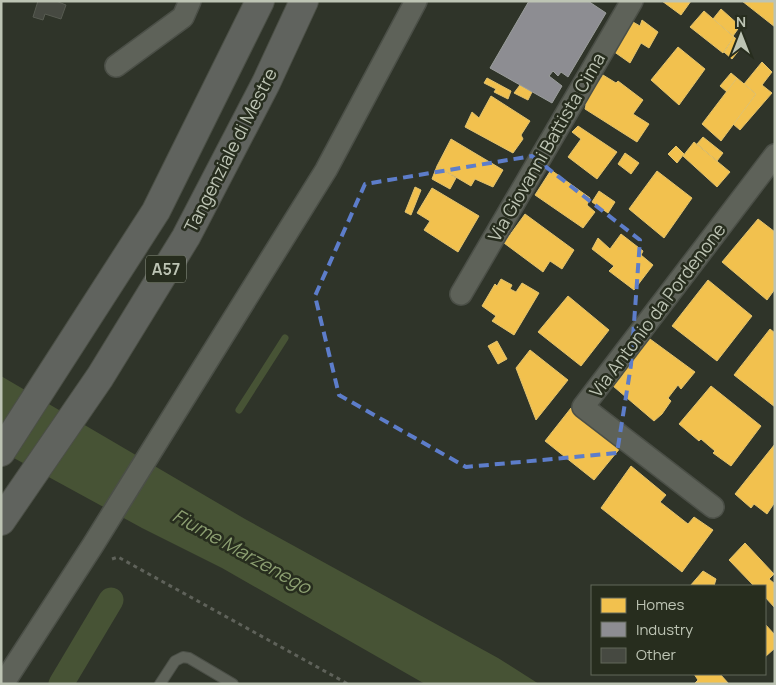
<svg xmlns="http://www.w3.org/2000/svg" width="776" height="685" viewBox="0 0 776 685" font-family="Manrope,sans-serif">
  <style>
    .water { fill: #475335 }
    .homes { fill: #f2c14e; stroke: #e2c26d }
    .industry { fill: #8d8d92; stroke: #9b9e9c }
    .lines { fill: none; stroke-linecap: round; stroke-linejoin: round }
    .stream { stroke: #475335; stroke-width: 7 }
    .canal { stroke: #475335; stroke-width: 25 }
    .building { fill: #464941; stroke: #575b51 }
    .service-casing { stroke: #4b4f47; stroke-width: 12 }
    .minor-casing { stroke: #4b4f47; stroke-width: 24 }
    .motorway-casing { stroke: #4b4f46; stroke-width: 30 }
    .path { stroke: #5f625a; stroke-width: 3; stroke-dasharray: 4 4; stroke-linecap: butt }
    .service { stroke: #5e6259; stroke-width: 10 }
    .minor { stroke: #5e6259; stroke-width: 21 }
    .motorway { stroke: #60635e; stroke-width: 28 }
    .marked { fill: none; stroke: #5d7dca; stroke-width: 4; stroke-dasharray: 10 6; stroke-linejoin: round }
    .labels { text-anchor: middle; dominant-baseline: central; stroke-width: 5; stroke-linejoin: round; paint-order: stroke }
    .shield { fill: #272d1e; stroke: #909787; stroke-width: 1 }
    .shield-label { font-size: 16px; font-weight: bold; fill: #bdc4b4 }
    .street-label { font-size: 18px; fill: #bdc4b4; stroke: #272d1e }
    .water-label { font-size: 19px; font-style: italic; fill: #8c9f71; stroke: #272d1e }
  </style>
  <rect width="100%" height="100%" fill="#2f3429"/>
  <polygon class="water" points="1,376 245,519 498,658 539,684 425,684 222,568 142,528 1,451"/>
  <g class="homes">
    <polygon points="662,1 691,1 681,15"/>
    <polygon points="742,1 775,1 775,27"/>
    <polygon points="721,9 740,26 733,36 713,19"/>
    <polygon points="704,11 734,37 723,53 690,27"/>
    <polygon points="642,20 658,32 649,48 641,43 630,63 613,51 623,33 626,35 633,22 640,26"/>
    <polygon points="734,37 743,45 732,59 724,52"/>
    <polygon points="678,47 705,69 679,105 651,80"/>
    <polygon points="762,62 772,72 762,85 772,93 740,130 733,124 756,94 744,84"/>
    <polygon points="731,73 737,78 727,92 720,86"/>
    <polygon points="603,75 616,83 618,81 643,100 633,114 649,124 637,142 585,109 586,105 583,103"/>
    <polygon points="487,78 511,91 508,99 494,92 496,89 484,83"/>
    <polygon points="737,78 756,94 721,141 702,124"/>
    <polygon points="520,85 532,92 528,100 514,93"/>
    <polygon points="491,96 530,121 521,135 523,139 513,153 465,127 472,112 479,118"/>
    <polygon points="578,126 617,152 597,179 568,157 581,139 572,132"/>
    <polygon points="703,137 723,153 717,161 697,144"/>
    <polygon points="451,139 503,170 493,187 475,179 471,186 437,166"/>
    <polygon points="694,142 730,172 717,187 683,156"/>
    <polygon points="676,146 684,154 677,163 668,154"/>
    <polygon points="625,153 639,163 631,174 618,164"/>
    <polygon points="437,166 456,178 450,189 432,179"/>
    <polygon points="551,170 590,198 587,205 595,212 583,228 535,195"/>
    <polygon points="657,171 692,198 664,238 629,209"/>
    <polygon points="415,187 421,190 411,215 405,212"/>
    <polygon points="432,188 479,216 458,252 424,230 430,221 417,213"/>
    <polygon points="599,191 615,202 608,213 592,202"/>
    <polygon points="525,214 574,250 562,269 550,261 543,272 504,243"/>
    <polygon points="758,219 775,232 775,289 767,300 722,262"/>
    <polygon points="621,234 643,251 641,255 653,265 634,290 609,271 614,266 592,249 598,238 610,249"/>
    <polygon points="501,279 512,285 510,289 516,292 522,283 539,293 514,335 492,321 496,316 482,306 495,284 497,286"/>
    <polygon points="708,280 752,316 717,361 672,326"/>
    <polygon points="568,296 609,330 581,366 538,332"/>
    <polygon points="770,329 775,333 775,407 734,375"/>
    <polygon points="650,339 695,372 681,389 678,385 668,398 671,401 662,414 654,421 613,386 623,375 622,372"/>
    <polygon points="497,341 507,359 498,364 488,346"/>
    <polygon points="530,350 568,380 536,420 516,368"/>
    <polygon points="711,386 761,426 731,466 713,453 715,451 701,439 699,441 679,424"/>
    <polygon points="571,408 621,447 594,480 545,441"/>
    <polygon points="775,444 775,502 767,514 754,504 751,508 735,494"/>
    <polygon points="631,466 666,495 660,502 688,524 694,517 713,530 682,572 601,508"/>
    <polygon points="745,543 774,574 769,579 775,584 775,608 765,597 765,586 754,586 729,560"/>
    <polygon points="703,571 716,579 714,586 685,586 690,586"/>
    <polygon points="765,624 775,635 775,648 765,657"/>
    <polygon points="694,674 720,674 729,684 694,684 698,680"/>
  </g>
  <polygon class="industry" points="529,1 588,1 606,13 568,77 561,72 558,76 553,71 549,76 562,86 552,103 490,68"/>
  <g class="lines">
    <polyline class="stream" points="239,410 285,338"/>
    <polyline class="canal" points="61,684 111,600"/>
  </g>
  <polygon class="building" points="38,1 56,1 66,5 61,19 45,14 43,20 33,17"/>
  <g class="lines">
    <defs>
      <polyline id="service" points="160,684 175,661 183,657 189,658 233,684"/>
      <g id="minor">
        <polyline points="116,66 183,17 190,1"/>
        <polyline points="461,294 632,1"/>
        <polyline points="713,507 583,407 775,155"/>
        <polyline points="3,684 93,545 326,170 416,1"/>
      </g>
      <g id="motorway">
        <polyline points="1,452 156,211 260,1"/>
        <polyline points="1,521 100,377 186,237 266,83 304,1"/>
      </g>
    </defs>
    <use href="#service" class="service-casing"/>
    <use href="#minor" class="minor-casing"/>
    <use href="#motorway" class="motorway-casing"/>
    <polyline class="path" points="112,559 118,557 348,684"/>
    <use href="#service" class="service"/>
    <use href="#minor" class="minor"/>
    <use href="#motorway" class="motorway"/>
  </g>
  <path class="marked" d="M532 156 640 240 631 365 617 453 466 467 339 395 315 296 365 184Z"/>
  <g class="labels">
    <rect class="shield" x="146" y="255.5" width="40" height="27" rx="4"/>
    <g class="shield-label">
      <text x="166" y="269">A57</text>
    </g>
    <g class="street-label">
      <text transform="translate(546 147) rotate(-60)">Via Giovanni Battista Cima</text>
      <text transform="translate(230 150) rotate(-63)">Tangenziale di Mestre</text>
      <text transform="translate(657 310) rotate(-53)">Via Antonio da Pordenone</text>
    </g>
    <g class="water-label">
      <text transform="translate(242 551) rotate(29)">Fiume Marzenego</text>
    </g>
  </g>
  <rect width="776" height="685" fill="none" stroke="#bdc4b4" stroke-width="5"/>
  <rect x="591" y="585" width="175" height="90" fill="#272d1e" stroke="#63695a"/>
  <rect x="601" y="598" width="25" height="15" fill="#f2c14e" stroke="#63695a"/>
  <text x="636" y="610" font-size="15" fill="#bdc4b4">Homes</text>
  <rect x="601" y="622" width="25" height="15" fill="#8d8d92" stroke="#63695a"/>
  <text x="636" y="635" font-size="15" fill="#bdc4b4">Industry</text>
  <rect x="601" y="648" width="25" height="15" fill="#464941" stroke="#63695a"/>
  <text x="636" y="660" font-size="15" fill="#bdc4b4">Other</text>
  <g transform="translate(741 35)" stroke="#272d1e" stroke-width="4" paint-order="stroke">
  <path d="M0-4L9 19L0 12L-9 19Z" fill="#bdc4b4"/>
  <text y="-8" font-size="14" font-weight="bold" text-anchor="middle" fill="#bdc4b4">N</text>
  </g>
</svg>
